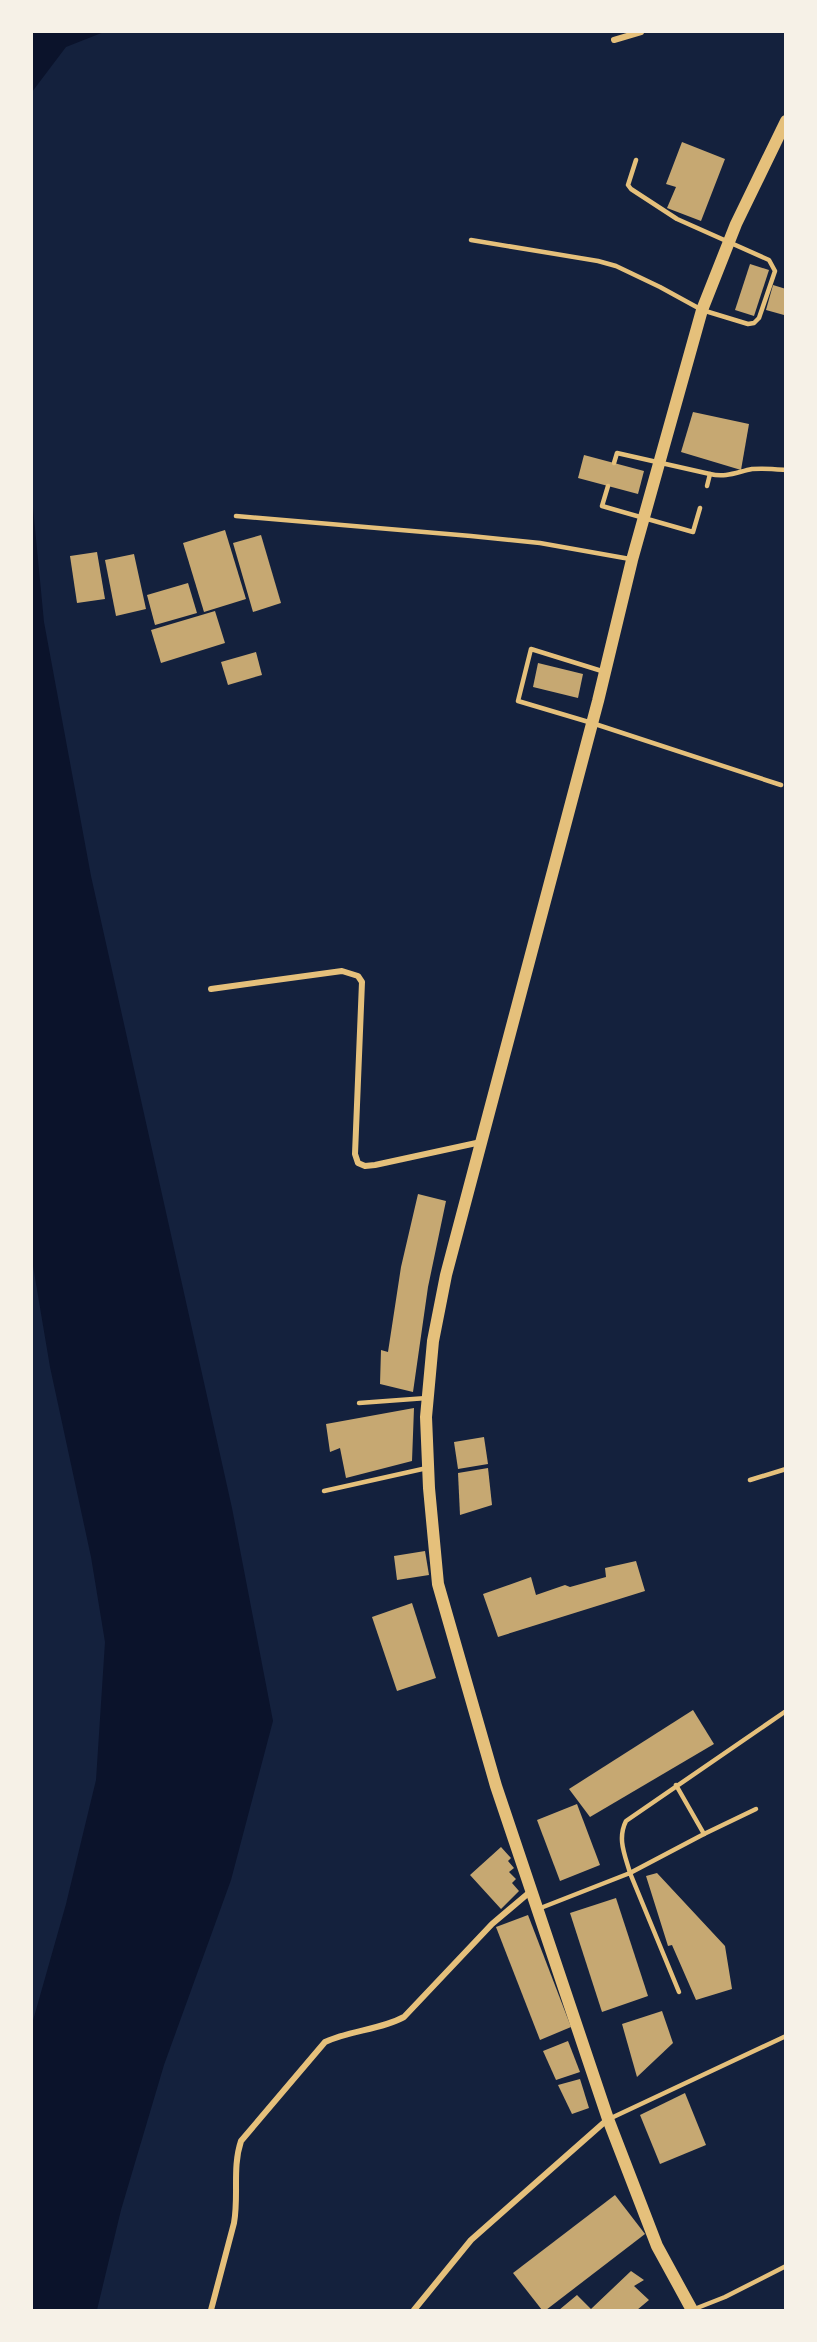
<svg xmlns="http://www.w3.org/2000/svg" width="817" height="2342" viewBox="0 0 817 2342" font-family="Bitter,serif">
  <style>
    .water { fill: #0b132b }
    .building { fill: #c6a872 }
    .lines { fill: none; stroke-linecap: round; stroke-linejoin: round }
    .service { stroke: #e5c07b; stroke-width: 4.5 }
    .minor { stroke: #e5c07b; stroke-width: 6 }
    .secondary { stroke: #e5c07b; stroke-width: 12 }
  </style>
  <rect width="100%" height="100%" fill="#14213d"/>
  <g class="water">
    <polygon points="32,32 104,32 66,47 32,92"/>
    <polygon points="32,497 44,622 91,876 232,1508 273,1721 231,1880 164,2065 121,2210 97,2310 32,2310 32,2024 66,1904 96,1780 105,1642 91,1557 50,1367 32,1260"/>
  </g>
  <g class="building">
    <polygon points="682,142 725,159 701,221 667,208 676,187 666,184"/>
    <polygon points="750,264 769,270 754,316 735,310"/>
    <polygon points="773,285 786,289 784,315 766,310"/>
    <polygon points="693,412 749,424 741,470 681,452"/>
    <polygon points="584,455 644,471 638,494 578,478"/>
    <polygon points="225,530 246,599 204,612 183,543"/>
    <polygon points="261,535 281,603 253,612 233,543"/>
    <polygon points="97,552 105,599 77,603 70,556"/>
    <polygon points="134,554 146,609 116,616 105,560"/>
    <polygon points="188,583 197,613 155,625 147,595"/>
    <polygon points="215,611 225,643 161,663 151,630"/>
    <polygon points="256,652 262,675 228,685 221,662"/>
    <polygon points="538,663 583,674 578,698 533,687"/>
    <polygon points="418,1194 446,1201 428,1287 413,1392 380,1384 381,1350 388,1352 401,1267"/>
    <polygon points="414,1408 412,1461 346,1478 340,1448 330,1452 326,1424"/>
    <polygon points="484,1437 488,1464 458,1469 454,1442"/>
    <polygon points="488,1468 492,1505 460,1515 458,1473"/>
    <polygon points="425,1551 429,1575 397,1580 394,1556"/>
    <polygon points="636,1561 645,1591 498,1637 483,1594 531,1577 536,1595 565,1585 570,1587 606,1577 605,1568"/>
    <polygon points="412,1603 436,1678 397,1691 372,1617"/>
    <polygon points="693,1710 714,1744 590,1817 569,1789"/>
    <polygon points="577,1804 600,1865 560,1881 537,1820"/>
    <polygon points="501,1847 511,1858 508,1861 514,1868 509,1872 516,1879 512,1883 519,1891 501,1909 470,1875"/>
    <polygon points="657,1873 725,1946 732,1989 696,2000 672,1945 668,1946 646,1876"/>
    <polygon points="616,1898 648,1996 602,2012 570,1913"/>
    <polygon points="528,1915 571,2027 540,2040 496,1927"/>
    <polygon points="662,2011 673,2043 637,2077 622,2024"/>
    <polygon points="568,2041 580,2072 556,2080 543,2051"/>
    <polygon points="580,2079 589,2108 572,2114 558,2085"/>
    <polygon points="685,2093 706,2145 660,2164 640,2115"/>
    <polygon points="615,2195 645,2234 546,2310 542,2310 513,2273"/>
    <polygon points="631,2271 644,2280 634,2286 649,2300 637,2310 559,2310 577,2295 591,2309"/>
  </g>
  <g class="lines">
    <g class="service">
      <polyline points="471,240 598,261 616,266 660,287 702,310 748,324 754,323 759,318 775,271 769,260 677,219 631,189 628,185 636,160"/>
      <polyline points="614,463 617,453 710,474 707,486"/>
      <path d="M710 474C726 478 737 472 752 469 764 468 774 469 786 470"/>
      <polyline points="608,486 602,506 693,532 700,508"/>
      <polyline points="236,516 471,536 540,543 630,559"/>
      <polyline points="605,672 531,649 518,701 592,723 781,785"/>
      <polyline points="359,1403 427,1398"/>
      <polyline points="750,1480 786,1469"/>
      <polyline points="324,1491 427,1468"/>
      <path d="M676 1785 704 1834 630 1873C625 1855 617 1839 626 1821L786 1711"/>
      <polyline points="704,1834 756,1809"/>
      <polyline points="538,1909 630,1873 679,1992"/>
      <polyline points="609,2119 786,2036"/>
      <polyline points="692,2310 725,2297 786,2266"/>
    </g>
    <g class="minor">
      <polyline points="614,40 641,32"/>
      <polyline points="211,989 342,971 358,976 362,982 355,1154 358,1163 365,1166 375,1165 481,1142"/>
      <path d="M211 2310 234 2223C239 2195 232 2168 241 2141L325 2042C351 2030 380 2030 404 2017L492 1924 531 1891"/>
      <polyline points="414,2310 471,2240 608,2119"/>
    </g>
    <polyline class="secondary" points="692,2310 657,2246 608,2119 496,1786 438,1584 429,1488 426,1417 433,1341 446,1275 598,701 632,560 702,310 736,224 786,121"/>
  </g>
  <rect width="817" height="2342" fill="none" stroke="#f6f1e7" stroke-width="66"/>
</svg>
